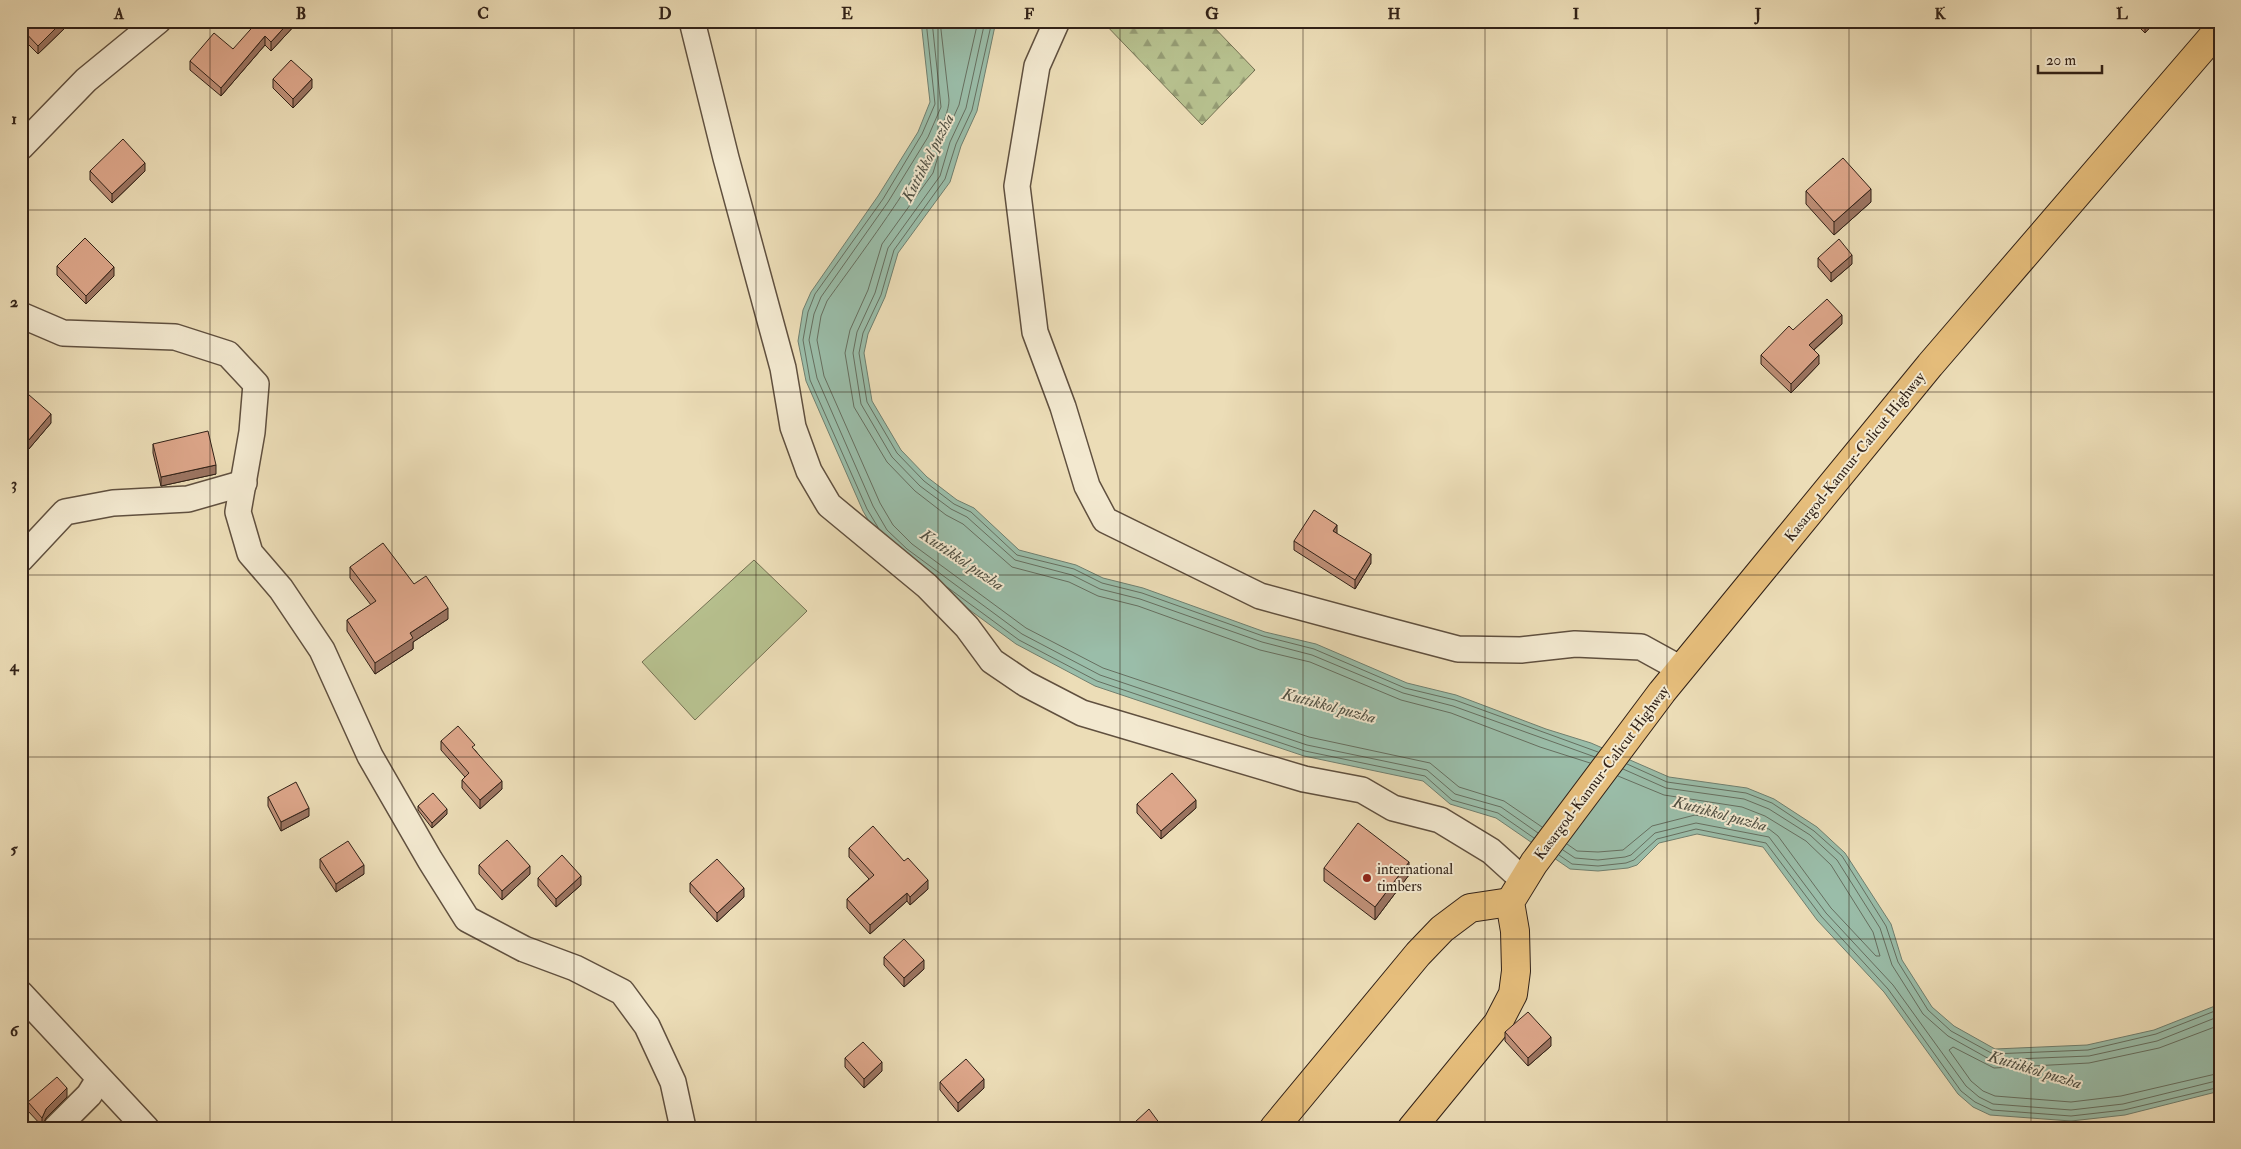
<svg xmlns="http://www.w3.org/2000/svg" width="2241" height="1149" viewBox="0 0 2241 1149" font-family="'IM FELL Double Pica',serif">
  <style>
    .green { fill: #b7c18f; stroke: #747153 }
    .forest { fill: url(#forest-firs); stroke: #747153 }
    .water { fill: #9abda9; stroke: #707f6f }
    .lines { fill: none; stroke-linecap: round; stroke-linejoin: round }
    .shore { stroke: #666f60; stroke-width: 1 }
    .minor-casing { stroke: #60503f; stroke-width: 28 }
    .trunk-casing { stroke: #312117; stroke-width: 30 }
    .minor { stroke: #f3e9d0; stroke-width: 25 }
    .trunk { stroke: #e6be7c; stroke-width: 28 }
    .wall { fill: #be8f77; stroke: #312117 }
    .shaded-wall { fill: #9b7461; stroke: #312117 }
    .building { fill: #dda68a; stroke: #312117 }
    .grid { fill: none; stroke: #312117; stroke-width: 1; stroke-opacity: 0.55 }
    .poi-dot { fill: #8f2418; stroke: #f3e9d0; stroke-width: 2 }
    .labels { text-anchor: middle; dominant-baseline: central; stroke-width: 4; stroke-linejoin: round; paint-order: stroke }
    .street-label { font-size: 15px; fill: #312117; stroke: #f3e9d0 }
    .poi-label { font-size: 15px; fill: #312117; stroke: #f3e9d0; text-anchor: start }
    .water-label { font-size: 16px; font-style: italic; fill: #505043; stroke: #f3e9d0 }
    .neatline { fill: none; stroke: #312117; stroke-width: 2 }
    .grid-label { font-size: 16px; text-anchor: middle; font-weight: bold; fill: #312117 }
  </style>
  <defs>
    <pattern id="forest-firs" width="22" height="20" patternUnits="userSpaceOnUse" patternTransform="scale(1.25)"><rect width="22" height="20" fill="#b7c18f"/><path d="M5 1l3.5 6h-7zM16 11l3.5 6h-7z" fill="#959c74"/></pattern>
  </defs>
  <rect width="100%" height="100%" fill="#ecddb7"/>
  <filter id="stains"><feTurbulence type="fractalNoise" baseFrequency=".004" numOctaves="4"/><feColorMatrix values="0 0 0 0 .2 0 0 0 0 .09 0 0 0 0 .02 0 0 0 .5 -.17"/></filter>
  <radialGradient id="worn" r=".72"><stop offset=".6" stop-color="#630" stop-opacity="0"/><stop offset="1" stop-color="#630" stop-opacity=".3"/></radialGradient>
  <polygon class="green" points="754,560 807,611 695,720 642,662"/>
  <polygon class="forest" points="1102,21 1208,21 1255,70 1202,125"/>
  <polygon class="water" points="921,21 996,21 977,111 961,146 950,182 898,253 885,297 868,334 864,353 872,401 901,450 927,477 957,500 974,508 1019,550 1076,565 1103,578 1143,588 1265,632 1316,644 1407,683 1456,695 1546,729 1591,743 1669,777 1747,788 1774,799 1817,827 1845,853 1891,924 1902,960 1932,1007 1954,1026 1995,1049 2087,1045 2154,1030 2220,1004 2220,1091 2125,1115 2071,1121 1990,1115 1973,1107 1958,1094 1884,992 1817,920 1763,847 1697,834 1659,843 1637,865 1628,868 1598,871 1570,869 1496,818 1450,804 1423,781 1304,756 1095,686 1016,644 899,558 878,537 863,511 806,381 798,341 803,310 811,292 878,196 918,132 930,102"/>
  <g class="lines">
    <g class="shore">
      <polyline points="932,21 941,107 928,137 888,202 821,297 814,314 809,340 817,378 873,506 887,530 907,549 1022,634 1100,675 1307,745 1427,770 1455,794 1501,807 1538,833"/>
      <path d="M940 21 949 100C949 139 853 264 827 301L821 316 817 340 824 376 880 503 893 525 912 544 1026 628 1103 668 1309 737 1430 763 1459 787 1504 801 1542 827"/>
      <polyline points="978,21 959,105 943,140 933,173 882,244 868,290 850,330 845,353 854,407 887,462 915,491 946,515 963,524 1012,567 1069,582 1098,596 1138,606 1260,650 1310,662 1401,700 1451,713 1540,747 1590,763"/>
      <polyline points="985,21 966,108 950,142 940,176 888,248 875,293 857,332 853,353 861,404 892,457 920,486 951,509 967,517 1015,560 1072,575 1100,589 1140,599 1262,642 1312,655 1403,693 1453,706 1595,757"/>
      <polyline points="992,21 972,110 956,144 945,179 894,250 881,295 863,333 859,353 867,402 897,453 924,481 954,504 971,512 1017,555 1074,569 1102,583 1142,593 1263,636 1314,649 1405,688 1455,700 1598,752"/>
      <polyline points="879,529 867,509 810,380 803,340 808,312 815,294 883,199 922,134 935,104 926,21"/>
      <polyline points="947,587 1019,640 1097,681 1305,751 1425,776 1452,800 1498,813 1534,838"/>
      <polyline points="1627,764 1667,782 1746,793 1772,803 1814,831 1842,856 1886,926 1898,962 1928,1010 1951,1031 1993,1054 2088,1050 2156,1034 2220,1009"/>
      <polyline points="1623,769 1666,788 1744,799 1769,809 1810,835 1837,860 1880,928 1892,965 1923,1014 1948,1036 1991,1060 2089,1056 2157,1041 2220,1016"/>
      <polyline points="1567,844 1577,851 1598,852 1623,850 1652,826 1695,815 1769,829 1778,836 1831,908 1876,956 1880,956 1873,932 1831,865 1806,841 1765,816 1742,807 1664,795 1618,776"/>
      <polyline points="1563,850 1575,858 1598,860 1625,857 1631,855 1655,833 1696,823 1769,837 1826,913 1893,985 1966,1086 1979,1097 1993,1104 2071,1110 2123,1104 2220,1080"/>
      <polyline points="1559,855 1572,864 1598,866 1626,863 1634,860 1657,839 1696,829 1766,843 1821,916 1888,989 1961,1091 1975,1102 1992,1110 2071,1116 2124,1110 2220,1087"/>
      <polyline points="2220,1025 2159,1048 2089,1063 1994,1068 1953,1047 1949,1050 1971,1081 1983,1091 1995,1096 2071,1102 2121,1096 2220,1073"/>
    </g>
    <defs>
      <g id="minor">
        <polyline points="692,21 726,158 783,368 793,427 809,471 829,505 927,586 967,627 992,661 1026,684 1082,713 1304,779 1362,790 1393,808 1440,820 1491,851 1523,880"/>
        <polyline points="1057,21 1037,66 1017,186 1035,332 1063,407 1087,486 1105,520 1260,596 1386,630 1458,649 1521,650 1575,644 1641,647 1681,669"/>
        <polyline points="21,147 86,80 158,21"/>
        <polyline points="21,315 63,333 175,337 228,354 256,384 252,432 238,512 250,553 281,589 322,650 370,756 430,860 467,919 524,949 575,968 622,992 647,1026 673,1082 683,1128"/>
        <polyline points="21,559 65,512 113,503 188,499 244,483"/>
        <polyline points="21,994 146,1128"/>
        <polyline points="56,1128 89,1095 99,1079"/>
      </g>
      <g id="trunk">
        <polyline points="1274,1128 1418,954 1442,929 1470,908 1510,902"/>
        <polyline points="1412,1128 1498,1023 1513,994 1516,971 1515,931 1510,902 1534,863 1662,692 1930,365 2220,28"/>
      </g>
    </defs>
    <use href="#minor" class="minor-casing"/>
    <use href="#trunk" class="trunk-casing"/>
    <use href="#minor" class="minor"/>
    <use href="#trunk" class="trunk"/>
  </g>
  <g class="wall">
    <polygon points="21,21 67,21 67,26 38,54 21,37"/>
    <polygon points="296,21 296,24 271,51 265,45 221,96 190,70 190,61 233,49"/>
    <polygon points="2133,21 2156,21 2145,33"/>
    <polygon points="273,79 312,88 293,108 273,88"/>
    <polygon points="90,171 145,171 112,203 90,180"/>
    <polygon points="1806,191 1871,202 1834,235 1806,204"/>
    <polygon points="1818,258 1852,264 1831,282 1818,267"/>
    <polygon points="57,266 114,276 86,304 57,275"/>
    <polygon points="1842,324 1814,350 1819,364 1791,393 1761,364 1761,355 1793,330"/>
    <polygon points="21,388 51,423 28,450 21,444"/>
    <polygon points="153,444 216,474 161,486 153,453"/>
    <polygon points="1294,541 1371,563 1355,589 1294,550"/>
    <polygon points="350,567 414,584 448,619 413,642 413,649 375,674 347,631 347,620 371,605 350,578"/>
    <polygon points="441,741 475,750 502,789 480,809 462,788 462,780 465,777 441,750"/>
    <polygon points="268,797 309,816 281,831 268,806"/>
    <polygon points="1137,804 1196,808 1161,839 1137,813"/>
    <polygon points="418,806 447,814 432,828 418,810"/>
    <polygon points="849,848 928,889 910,905 907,901 870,934 847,908 847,899 869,879 849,857"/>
    <polygon points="320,859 364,874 336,892 320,868"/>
    <polygon points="479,865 530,874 502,900 479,874"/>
    <polygon points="1324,868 1409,875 1375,920 1324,881"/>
    <polygon points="538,878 581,885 556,907 538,886"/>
    <polygon points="690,883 744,897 717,922 690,892"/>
    <polygon points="884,957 924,969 904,987 884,965"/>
    <polygon points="1505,1032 1551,1046 1528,1066 1505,1041"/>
    <polygon points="845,1058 882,1071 864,1088 845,1067"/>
    <polygon points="940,1082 984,1088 958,1112 940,1090"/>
    <polygon points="67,1097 46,1118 42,1126 28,1111 28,1102"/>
  </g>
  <g class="shaded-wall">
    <polygon points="63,21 67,21 67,26 38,54 38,46"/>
    <polygon points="94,21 104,21 94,26"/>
    <polygon points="290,21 296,21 296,24 271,51 271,42"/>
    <polygon points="2147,21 2156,21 2145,33 2145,24"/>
    <polygon points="265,36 265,45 221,96 221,88"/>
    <polygon points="312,79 312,88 293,108 293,99"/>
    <polygon points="145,163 145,171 112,203 112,194"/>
    <polygon points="1871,189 1871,202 1834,235 1834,222"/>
    <polygon points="1852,255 1852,264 1831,282 1831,273"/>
    <polygon points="114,267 114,276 86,304 86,296"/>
    <polygon points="1842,315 1842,324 1809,354 1809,345"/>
    <polygon points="1819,355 1819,364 1791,393 1791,384"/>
    <polygon points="51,414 51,423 28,450 28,441"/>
    <polygon points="216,465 216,474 161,486 161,477"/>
    <polygon points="1337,525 1337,534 1333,531"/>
    <polygon points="1371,554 1371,563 1355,589 1355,580"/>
    <polygon points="448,608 448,619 413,642 413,649 375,674 375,663 410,633"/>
    <polygon points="502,781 502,789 480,809 480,800"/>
    <polygon points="1196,800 1196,808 1161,839 1161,831"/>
    <polygon points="309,808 309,816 281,831 281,822"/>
    <polygon points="447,809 447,814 432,828 432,823"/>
    <polygon points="1409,862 1409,875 1375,920 1375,907"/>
    <polygon points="364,865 364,874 336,892 336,884"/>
    <polygon points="530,866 530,874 502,900 502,891"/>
    <polygon points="581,876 581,885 556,907 556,899"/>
    <polygon points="928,880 928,889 910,905 910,897"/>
    <polygon points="744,888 744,897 717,922 717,913"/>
    <polygon points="907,893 907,901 870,934 870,925"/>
    <polygon points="924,960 924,969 904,987 904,978"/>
    <polygon points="1551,1037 1551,1046 1528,1066 1528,1058"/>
    <polygon points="882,1062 882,1071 864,1088 864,1079"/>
    <polygon points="984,1079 984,1088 958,1112 958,1103"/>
    <polygon points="67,1088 67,1097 46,1118 42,1126 42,1118 46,1109"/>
  </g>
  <g class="building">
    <polygon points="21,21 63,21 38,46 21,28"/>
    <polygon points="258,21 290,21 271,42 265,36 221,88 190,61 214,33 233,49"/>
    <polygon points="291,60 312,79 293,99 273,79"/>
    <polygon points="123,139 145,163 112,194 90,171"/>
    <polygon points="1843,158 1871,189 1834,222 1806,191"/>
    <polygon points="85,238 114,267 86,296 57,266"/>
    <polygon points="1839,239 1852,255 1831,273 1818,258"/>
    <polygon points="1827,299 1842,315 1809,345 1819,355 1791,384 1761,355 1789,326 1793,330"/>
    <polygon points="21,388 51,414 28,441 21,436"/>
    <polygon points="208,431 216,465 161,477 153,444"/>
    <polygon points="1314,510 1337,525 1333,531 1371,554 1355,580 1294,541"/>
    <polygon points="383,543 414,584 426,576 448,608 410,633 413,638 375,663 347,620 376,601 350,567"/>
    <polygon points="458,726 475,745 472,747 502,781 480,800 462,780 469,773 441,741"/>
    <polygon points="1172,773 1196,800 1161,831 1137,804"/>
    <polygon points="296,782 309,808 281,822 268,797"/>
    <polygon points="433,793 447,809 432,823 418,806"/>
    <polygon points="1358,823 1409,862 1375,907 1324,868"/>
    <polygon points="873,826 904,861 908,858 928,880 910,897 907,893 870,925 847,899 874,875 849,848"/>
    <polygon points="507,840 530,866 502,891 479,865"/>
    <polygon points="348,841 364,865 336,884 320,859"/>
    <polygon points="562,855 581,876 556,899 538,878"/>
    <polygon points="717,859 744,888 717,913 690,883"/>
    <polygon points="904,939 924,960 904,978 884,957"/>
    <polygon points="1528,1012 1551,1037 1528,1058 1505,1032"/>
    <polygon points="863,1042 882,1062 864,1079 845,1058"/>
    <polygon points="966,1059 984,1079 958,1103 940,1082"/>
    <polygon points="57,1077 67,1088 46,1109 42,1118 28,1102"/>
    <polygon points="1149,1109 1163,1128 1127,1128 1134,1123"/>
  </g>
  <path class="grid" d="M210 21V1128M392 21V1128M574 21V1128M756 21V1128M938 21V1128M1120 21V1128M1303 21V1128M1485 21V1128M1667 21V1128M1849 21V1128M2031 21V1128M21 210H2220M21 392H2220M21 575H2220M21 757H2220M21 939H2220"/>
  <circle class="poi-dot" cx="1367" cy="878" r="5"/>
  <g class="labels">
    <g class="street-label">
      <text transform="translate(1855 457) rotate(-51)">Kasargod-Kannur-Calicut Highway</text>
      <text transform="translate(1602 773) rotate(-53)">Kasargod-Kannur-Calicut Highway</text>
    </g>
    <g class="poi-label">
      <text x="1377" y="869">international<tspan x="1377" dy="17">timbers</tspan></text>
    </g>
    <g class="water-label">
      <text transform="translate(928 158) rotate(-63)">Kuttikkol puzha</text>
      <text transform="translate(962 560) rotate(34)">Kuttikkol puzha</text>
      <text transform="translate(1329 706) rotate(15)">Kuttikkol puzha</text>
      <text transform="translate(1720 814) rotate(15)">Kuttikkol puzha</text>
      <text transform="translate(2035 1070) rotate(17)">Kuttikkol puzha</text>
    </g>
  </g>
  <rect width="2241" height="1149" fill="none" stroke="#ecddb7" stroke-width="55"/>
  <path d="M2038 65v8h64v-8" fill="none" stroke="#312117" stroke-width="2.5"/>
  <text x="2046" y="65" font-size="15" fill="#312117" stroke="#f3e9d0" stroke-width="4" paint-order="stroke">20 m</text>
  <rect x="28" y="28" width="2186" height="1094" class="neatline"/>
  <g class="grid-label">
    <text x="119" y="19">A</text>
    <text x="301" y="19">B</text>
    <text x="483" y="19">C</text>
    <text x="665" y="19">D</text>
    <text x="847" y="19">E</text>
    <text x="1029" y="19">F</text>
    <text x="1212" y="19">G</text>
    <text x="1394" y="19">H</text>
    <text x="1576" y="19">I</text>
    <text x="1758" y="19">J</text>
    <text x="1940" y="19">K</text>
    <text x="2122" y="19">L</text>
    <text x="14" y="124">1</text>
    <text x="14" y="307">2</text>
    <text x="14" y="489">3</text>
    <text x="14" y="671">4</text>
    <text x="14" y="854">5</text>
    <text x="14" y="1036">6</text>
  </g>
  <rect width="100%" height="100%" filter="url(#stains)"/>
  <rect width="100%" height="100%" fill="url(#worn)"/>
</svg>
